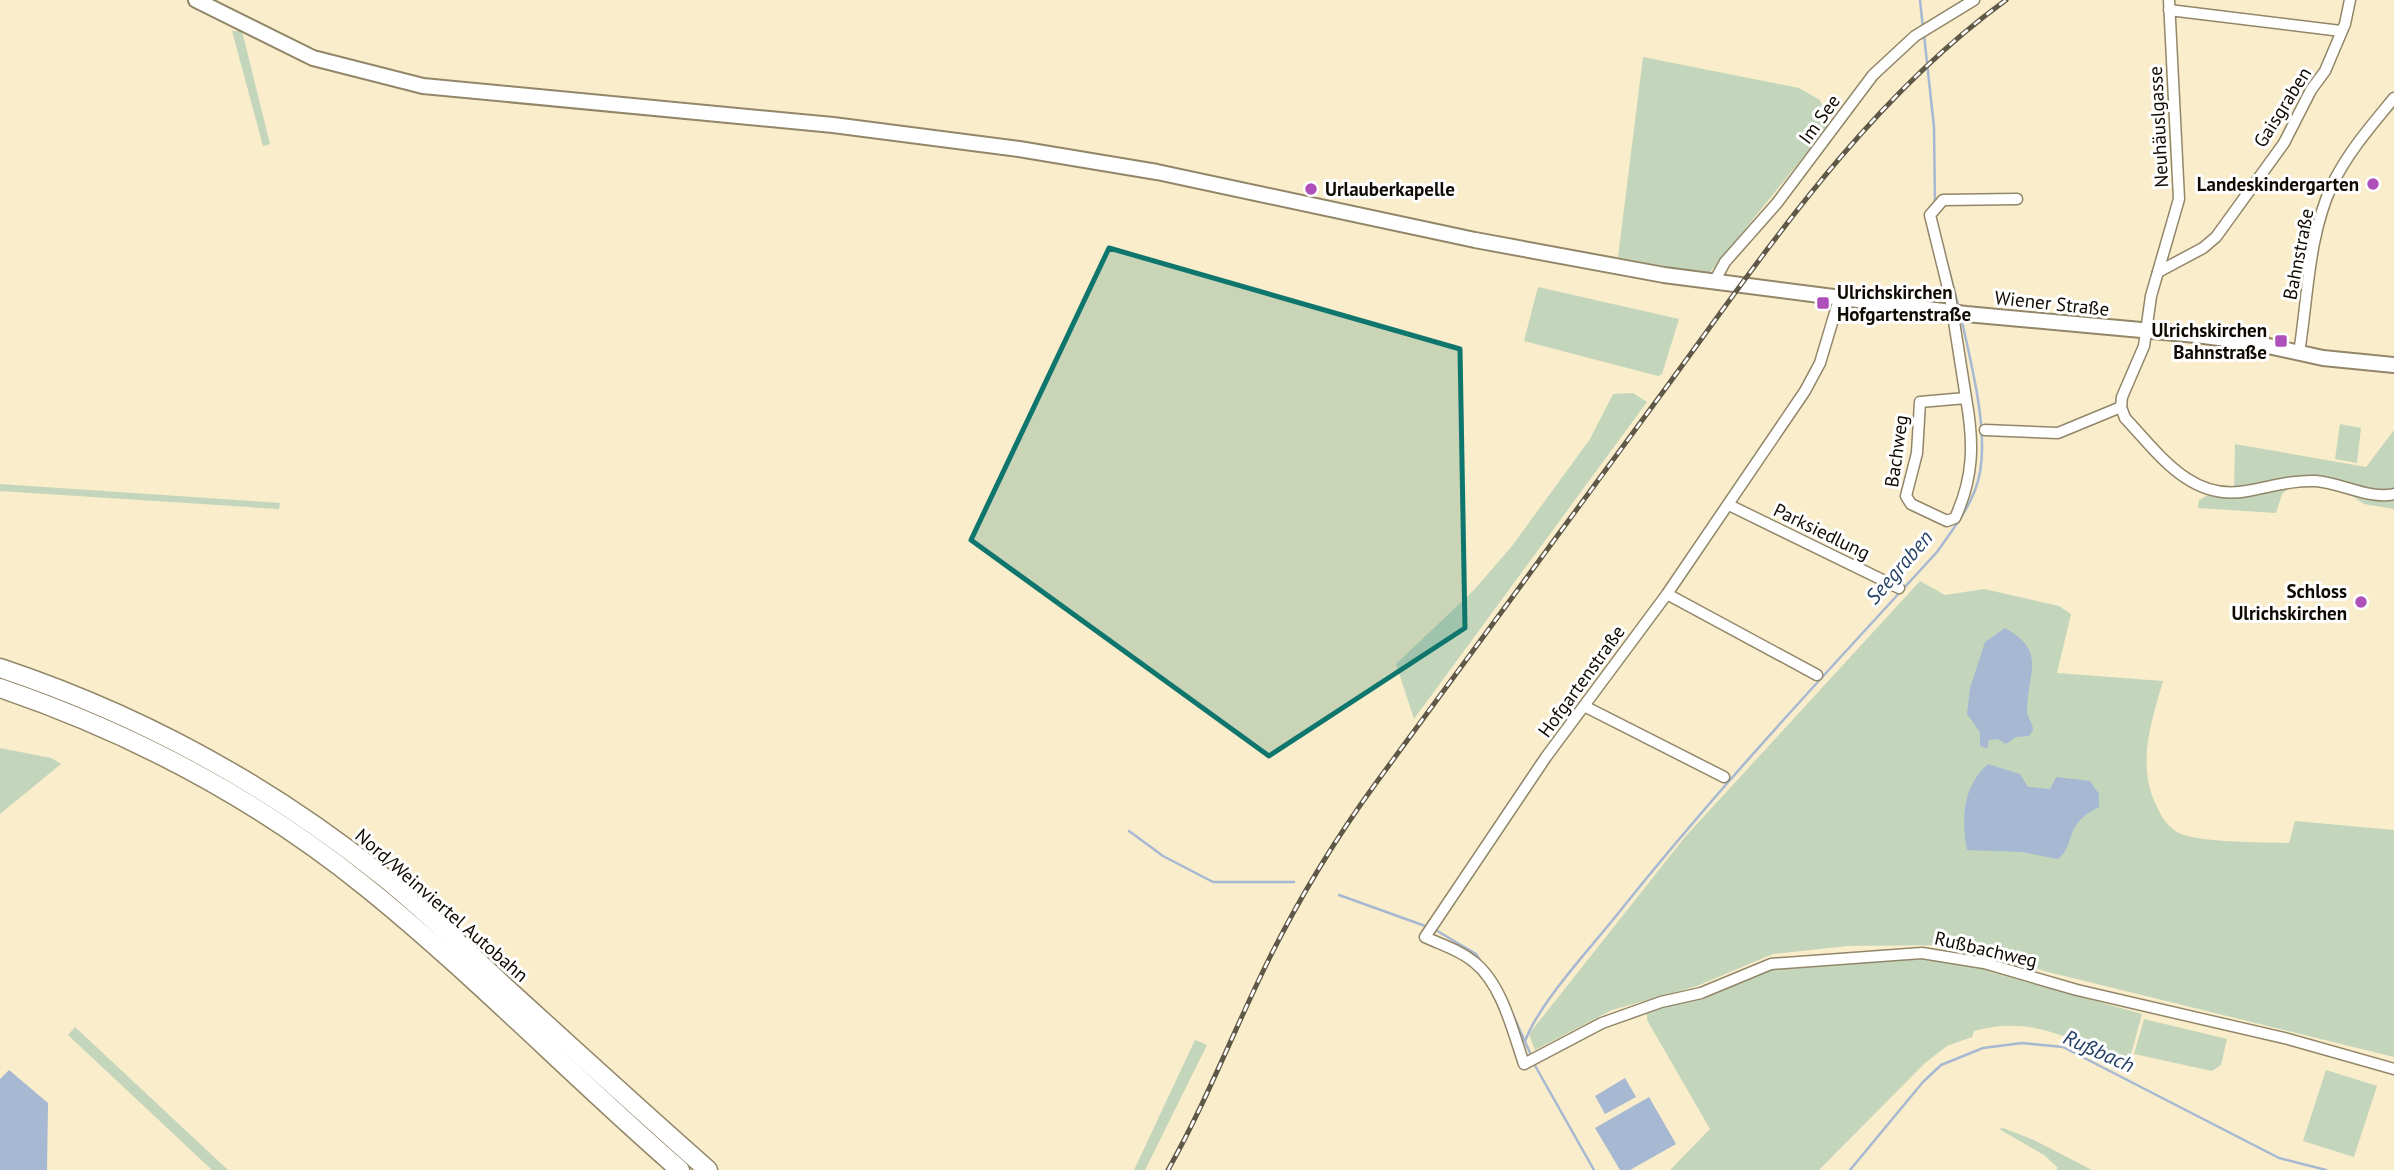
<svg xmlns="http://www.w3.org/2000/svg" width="2394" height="1170" viewBox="0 0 2394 1170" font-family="'PT Sans',sans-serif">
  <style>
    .green { fill: #c3d6bc }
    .water { fill: #a6b8d2 }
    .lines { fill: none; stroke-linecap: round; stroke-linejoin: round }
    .stream { stroke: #a6b8d2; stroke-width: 2.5 }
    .street-casing { stroke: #928668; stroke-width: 13 }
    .secondary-casing { stroke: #928668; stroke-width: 18 }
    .highway-casing { stroke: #928668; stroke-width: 21 }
    .street { stroke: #fff; stroke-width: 10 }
    .secondary { stroke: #fff; stroke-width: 14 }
    .highway { stroke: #fff; stroke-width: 18 }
    .rail-casing { stroke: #605847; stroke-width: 5 }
    .rail { stroke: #fff; stroke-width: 2.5; stroke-dasharray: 8; stroke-linecap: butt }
    .marked { fill: #0f766e; fill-opacity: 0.2; stroke: #0f766e; stroke-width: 5; stroke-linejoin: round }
    .poi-dot { fill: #af50ba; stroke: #fff; stroke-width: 2.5 }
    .labels { text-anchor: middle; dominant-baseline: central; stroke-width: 6; stroke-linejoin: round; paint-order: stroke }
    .street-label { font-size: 19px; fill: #100b02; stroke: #fff }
    .poi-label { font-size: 19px; font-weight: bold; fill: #100b02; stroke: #fff; text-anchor: end }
    .water-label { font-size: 21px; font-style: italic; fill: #254165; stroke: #fff }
  </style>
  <rect width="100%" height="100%" fill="#f9edcb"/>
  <g class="green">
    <polygon points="232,31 242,31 270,144 263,146"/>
    <polygon points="1643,57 1799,88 1820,100 1829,125 1708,275 1618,257"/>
    <polygon points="1538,287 1679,319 1662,374 1658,376 1524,341"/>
    <polygon points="1633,393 1647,402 1414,719 1396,664 1473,591 1512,546 1590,439 1613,394"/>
    <polygon points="2340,424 2361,428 2357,463 2335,459"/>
    <polygon points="2394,430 2394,509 2364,504 2345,491 2318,485 2292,486 2282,494 2276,513 2198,508 2199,500 2215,491 2234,490 2235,444 2366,467"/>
    <polygon points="0,484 280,503 279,509 0,491"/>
    <path d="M1920 581 1945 595 1984 589 2059 606 2071 614 2057 673 2163 681C2151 723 2136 765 2157 807 2161 816 2167 826 2177 832 2195 843 2265 842 2289 843L2295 821 2394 830V1057L2048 972 1955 945 1848 946 1773 954 1697 986 1612 1010 1535 1050 1529 1034 1685 837Z"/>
    <polygon points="0,748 51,758 61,764 0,814"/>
    <path d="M1925 957 1974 965 1990 972 2142 1014 2128 1065C2075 1041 2034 1014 1974 1031L1972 1037 1947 1046 1925 1063 1819 1170H1670L1710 1129 1647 1020V1012L1717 993 1773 968Z"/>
    <polygon points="2144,1019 2227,1039 2221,1065 2212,1071 2134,1054"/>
    <polygon points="75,1027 228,1170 212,1170 68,1035"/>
    <polygon points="1195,1040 1207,1045 1145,1170 1134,1170"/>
    <polygon points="2326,1070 2377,1086 2354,1157 2303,1141"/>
    <polygon points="2003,1128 2034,1140 2092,1170 2056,1170 2058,1168 2044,1155 1999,1129"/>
  </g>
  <g class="water">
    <path d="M2005 628C2047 652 2028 670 2027 710 2027 718 2033 722 2033 730L2029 736 2016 737 2006 744 1998 739 1989 740 1987 749 1980 746V732L1967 714 1970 688 1985 642Z"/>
    <path d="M1988 764 2020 774 2028 787 2050 789 2056 777 2090 781 2099 794V807C2063 824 2076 845 2058 859L2022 852 1967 850C1961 818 1963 786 1988 764Z"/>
    <polygon points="9,1070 48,1103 47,1170 0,1170 0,1079"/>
    <polygon points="1625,1078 1636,1097 1605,1114 1595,1096"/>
    <polygon points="1649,1097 1676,1144 1630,1170 1620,1170 1595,1128"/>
  </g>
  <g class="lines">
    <g class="stream">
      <polyline points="1920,0 1923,28"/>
      <polyline points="1924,35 1934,127 1935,206"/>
      <polyline points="1949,270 1959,308"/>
      <polyline points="1129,831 1163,856 1213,882 1294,882"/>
      <polyline points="1339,895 1428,927"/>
      <polyline points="1434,929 1476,954 1484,966"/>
      <polyline points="1505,997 1531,1055"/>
      <path d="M1525 1041C1540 1002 1588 951 1616 916 1717 789 1827 672 1937 552 1954 528 1975 502 1980 472 1988 427 1971 363 1961 317"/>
      <polyline points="1533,1062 1594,1170"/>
      <polyline points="1850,1170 1923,1082 1941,1065 1983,1048 2022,1043 2063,1047 2279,1158 2326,1170"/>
    </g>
    <defs>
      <g id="street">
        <path d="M2169 0 2179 199 2151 296 2144 346 2122 397 2121 407 2125 418C2159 454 2191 502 2247 491 2271 487 2291 480 2316 481 2341 483 2371 500 2394 494"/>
        <polyline points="2169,10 2341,31"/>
        <polyline points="2158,272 2203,248 2216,237 2284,143 2311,90 2325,71 2345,24 2350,0"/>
        <polyline points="1714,282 1725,262 1777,203 1873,75 1915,36 1974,0"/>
        <path d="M1840 296 1820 363 1805 391 1667 594 1546 757 1425 937C1442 945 1460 950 1474 962 1502 984 1513 1032 1524 1064L1602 1023 1661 1002 1701 993 1771 964 1922 953 1984 963 2077 990 2288 1039 2394 1069"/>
        <path d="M2299 353C2308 297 2308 237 2332 185 2348 152 2371 126 2394 98"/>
        <path d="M1966 398C1974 442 1974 477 1955 518L1947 521 1911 504 1906 496 1917 453 1920 402 1966 398 1950 296 1930 215 1943 200 2017 199"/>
        <polyline points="1985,430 2058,433 2121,407"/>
        <polyline points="1729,505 1899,588"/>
        <polyline points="1667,594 1817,675"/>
        <polyline points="1584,706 1724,777"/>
      </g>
      <polyline id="secondary" points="196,0 313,58 423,86 833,125 1019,149 1157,172 1475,240 1664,275 1966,314 2196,335 2250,342 2323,358 2394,365"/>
      <g id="highway">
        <path d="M0 668C138 714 267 784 381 875 424 909 463 948 503 985 571 1047 639 1109 708 1170"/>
        <path d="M0 688C132 733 257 799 366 887 475 975 574 1078 680 1170"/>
      </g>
    </defs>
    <use href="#street" class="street-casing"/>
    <use href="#secondary" class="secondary-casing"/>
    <use href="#highway" class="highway-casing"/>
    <use href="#street" class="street"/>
    <use href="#secondary" class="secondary"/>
    <use href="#highway" class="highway"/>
    <defs>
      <path id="rail" d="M1168 1170C1207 1101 1235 1027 1270 957 1301 895 1336 838 1376 783 1473 650 1571 518 1668 385 1768 248 1867 101 2006 0"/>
    </defs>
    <use href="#rail" class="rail-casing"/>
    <use href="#rail" class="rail"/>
  </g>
  <path class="marked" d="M1109 248 1460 349 1465 628 1269 756 971 540Z"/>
  <g class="poi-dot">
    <circle cx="2373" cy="184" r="7"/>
    <circle cx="1311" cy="189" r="7"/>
    <rect x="1816" y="296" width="14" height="14" rx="3.5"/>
    <rect x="2274" y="334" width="14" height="14" rx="3.5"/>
    <circle cx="2361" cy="602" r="7"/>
  </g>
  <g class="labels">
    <g class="street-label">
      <text transform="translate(2282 107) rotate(-58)">Gaisgraben</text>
      <text transform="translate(1819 119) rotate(-54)">Im See</text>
      <text transform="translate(2158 127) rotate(-93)">Neuhäuslgasse</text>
      <text transform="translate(2298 254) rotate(-79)">Bahnstraße</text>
      <text transform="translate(2052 303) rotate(6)">Wiener Straße</text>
      <text transform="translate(1896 451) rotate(-82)">Bachweg</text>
      <text transform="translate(1822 531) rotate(26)">Parksiedlung</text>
      <text transform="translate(1581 681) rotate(-54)">Hofgartenstraße</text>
      <text transform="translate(442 905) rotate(41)">Nord/Weinviertel Autobahn</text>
      <text transform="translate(1986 949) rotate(13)">Rußbachweg</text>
    </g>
    <g class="poi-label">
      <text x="2359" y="184">Landeskindergarten</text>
      <text x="1325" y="189" text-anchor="start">Urlauberkapelle</text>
      <text x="1837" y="292" text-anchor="start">Ulrichskirchen<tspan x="1837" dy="22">Hofgartenstraße</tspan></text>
      <text x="2267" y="330">Ulrichskirchen<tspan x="2267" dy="22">Bahnstraße</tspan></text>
      <text x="2347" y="591">Schloss<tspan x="2347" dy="22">Ulrichskirchen</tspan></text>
    </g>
    <g class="water-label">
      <text transform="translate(1899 567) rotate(-49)">Seegraben</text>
      <text transform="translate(2099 1051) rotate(24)">Rußbach</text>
    </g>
  </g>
</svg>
